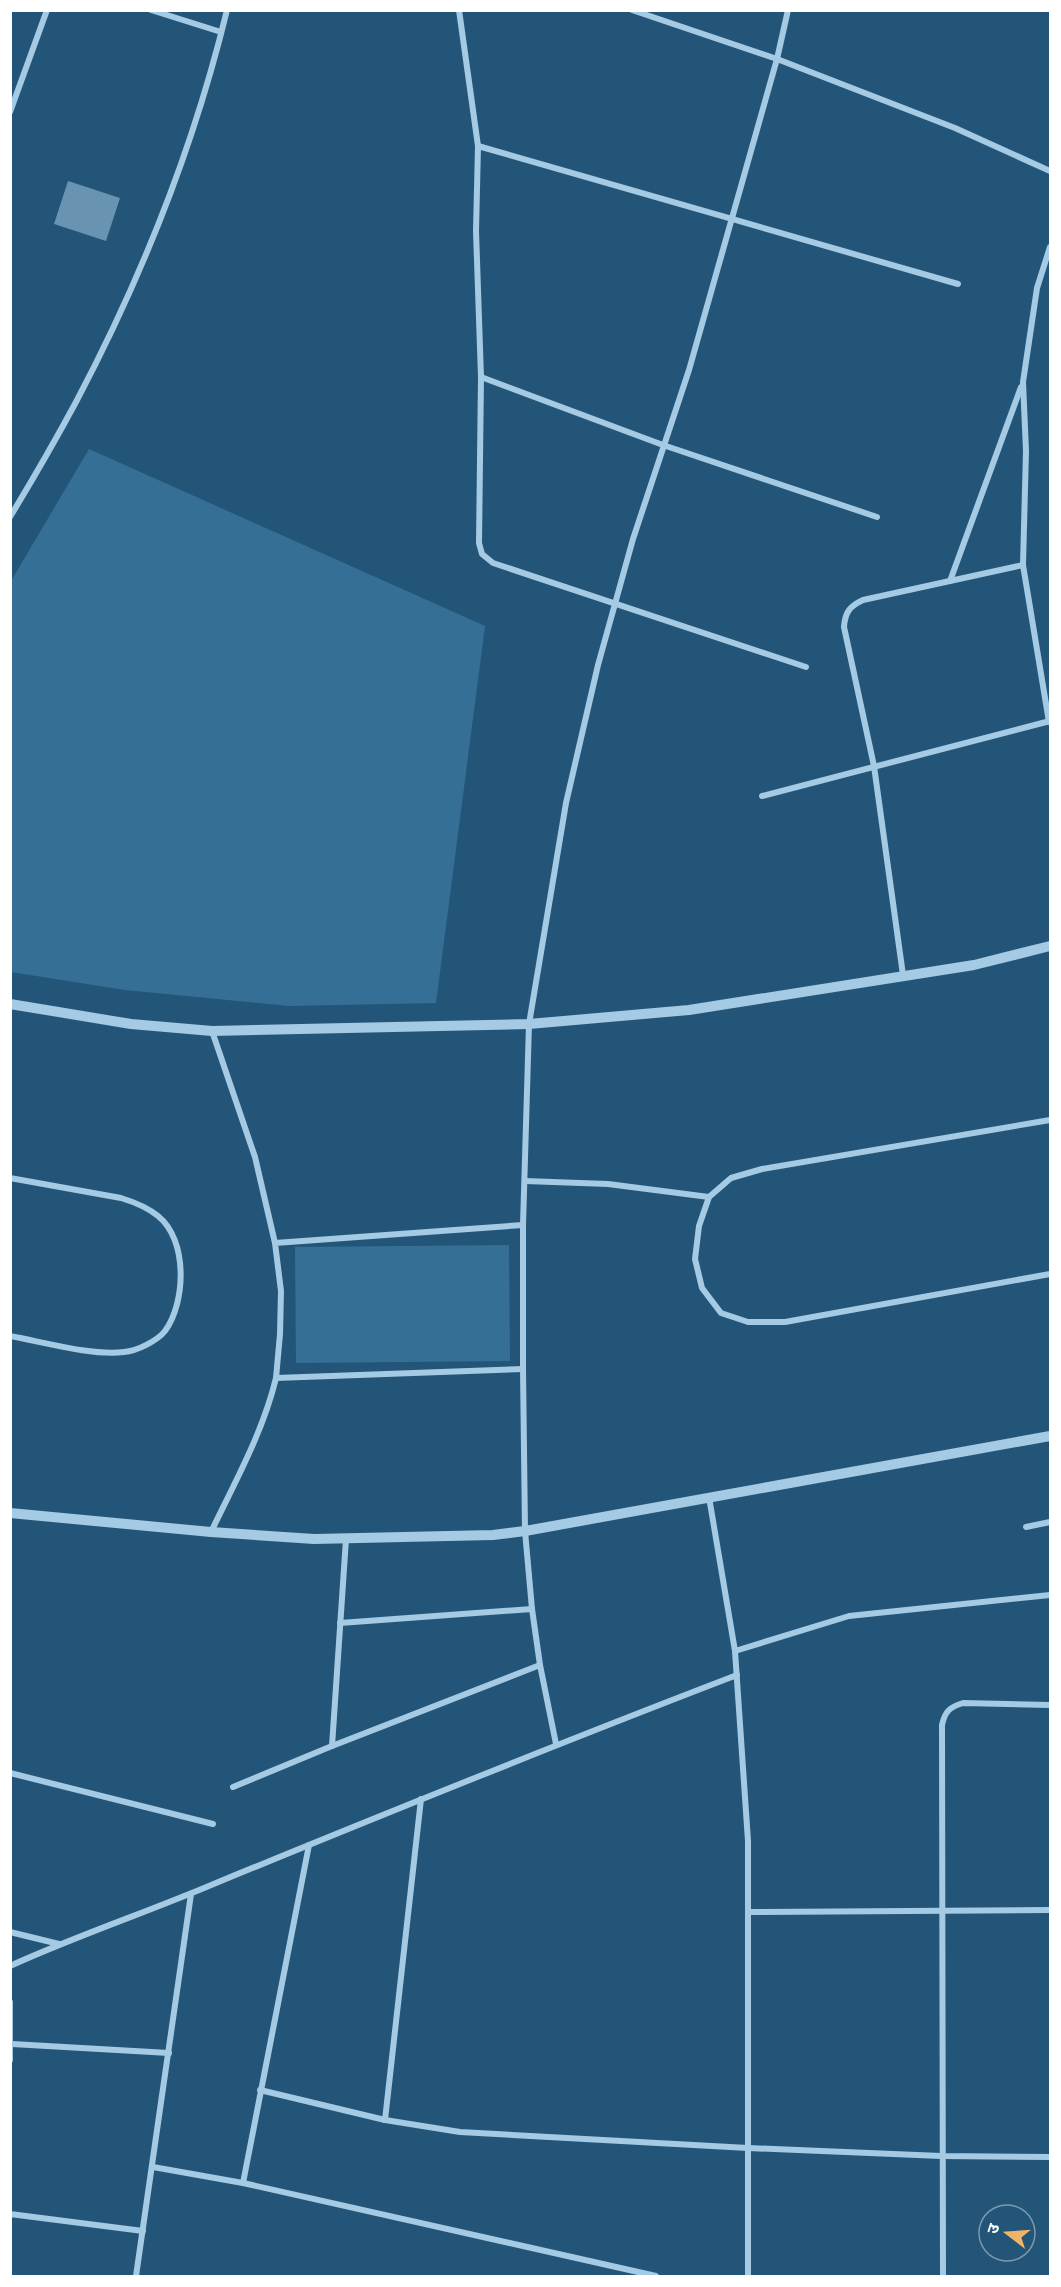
<svg xmlns="http://www.w3.org/2000/svg" width="1061" height="2287" viewBox="0 0 1061 2287" font-family="'PT Sans','Noto Sans Devanagari',sans-serif">
  <style>
    .green { fill: #366f96 }
    .building { fill: #6893b1 }
    .lines { fill: none; stroke-linecap: round; stroke-linejoin: round }
    .minor { stroke: #a4cae4; stroke-width: 6 }
    .tertiary { stroke: #a4cae4; stroke-width: 10 }
  </style>
  <rect width="100%" height="100%" fill="#235578"/>
  <g class="green">
    <polygon points="89,449 485,626 436,1003 289,1006 125,990 11,972 11,581"/>
    <polygon points="509,1245 510,1361 296,1363 295,1247"/>
  </g>
  <polygon class="building" points="68,181 120,198 106,241 54,224"/>
  <g class="lines">
    <g class="minor">
      <polyline points="151,10 221,32"/>
      <polyline points="459,10 478,146 476,231 481,377 479,543 482,554 493,563 806,667"/>
      <polyline points="632,10 777,59 955,128 1050,171"/>
      <polyline points="10,112 47,10"/>
      <polyline points="478,146 958,284"/>
      <polyline points="481,377 663,445 877,517"/>
      <path d="M10 517C33 479 55 441 76 402 141 279 194 146 227 10"/>
      <polyline points="950,581 1021,387"/>
      <polyline points="1049,722 1023,565 1026,451 1023,382 1037,288 1050,247"/>
      <polyline points="762,796 1050,721"/>
      <path d="M903 975 874 766 844 627C845 612 850 606 863 600L1023 565"/>
      <polyline points="212,1031 255,1157 275,1243"/>
      <polyline points="1050,1120 762,1169 731,1178 709,1197 699,1226 695,1259 702,1288 721,1313 748,1322 785,1322 1050,1274"/>
      <path d="M10 1178 121 1198C134 1202 147 1207 158 1216 188 1240 186 1302 165 1331 157 1341 137 1351 124 1352 92 1356 43 1342 10 1336"/>
      <polyline points="525,1181 608,1184 709,1197"/>
      <polyline points="523,1369 276,1378 280,1334 281,1291 275,1243 523,1225"/>
      <polyline points="709,1497 735,1651 748,1841 748,2276"/>
      <polyline points="1026,1527 1050,1522"/>
      <path d="M211 1532C235 1482 263 1432 276 1378"/>
      <polyline points="340,1623 532,1609"/>
      <polyline points="735,1651 849,1616 1050,1595"/>
      <polyline points="556,1744 540,1665 532,1609 525,1531 523,1369 523,1225 529,1024 566,803 598,665 633,539 689,370 777,59 788,10"/>
      <polyline points="332,1746 346,1539"/>
      <polyline points="10,1773 213,1824"/>
      <polyline points="233,1787 332,1746 540,1665"/>
      <polyline points="748,1912 1050,1910"/>
      <polyline points="10,1932 59,1944"/>
      <path d="M10 1966C78 1935 148 1912 216 1883 389 1812 562 1742 737 1675"/>
      <polyline points="10,2002 10,2060"/>
      <polyline points="12,2044 169,2053"/>
      <polyline points="260,2090 385,2120 460,2132 748,2148 941,2156 1050,2157"/>
      <polyline points="385,2120 421,1799"/>
      <polyline points="153,2167 243,2183 656,2276"/>
      <polyline points="243,2183 309,1845"/>
      <polyline points="10,2214 143,2231"/>
      <polyline points="136,2276 191,1894"/>
      <path d="M943 2276 942 1725C945 1711 950 1707 963 1703L1050 1705"/>
    </g>
    <g class="tertiary">
      <polyline points="10,1004 131,1024 212,1031 529,1024 689,1010 974,965 1050,946"/>
      <polyline points="10,1513 211,1532 314,1539 493,1535 525,1531 1050,1436"/>
    </g>
  </g>
  <rect width="1061" height="2287" fill="none" stroke="#ffffff" stroke-width="24"/>
  <g transform="translate(1007 2233) rotate(287)"><circle r="28" fill="#235578" stroke="#7b99ae" stroke-width="1.5"/>
  <path d="M0-4.5L10 22L0 15L-10 22Z" fill="#efb467"/>
  <text y="-9" font-size="16" font-weight="bold" text-anchor="middle" fill="#ffffff">उ</text>
  </g>
</svg>
